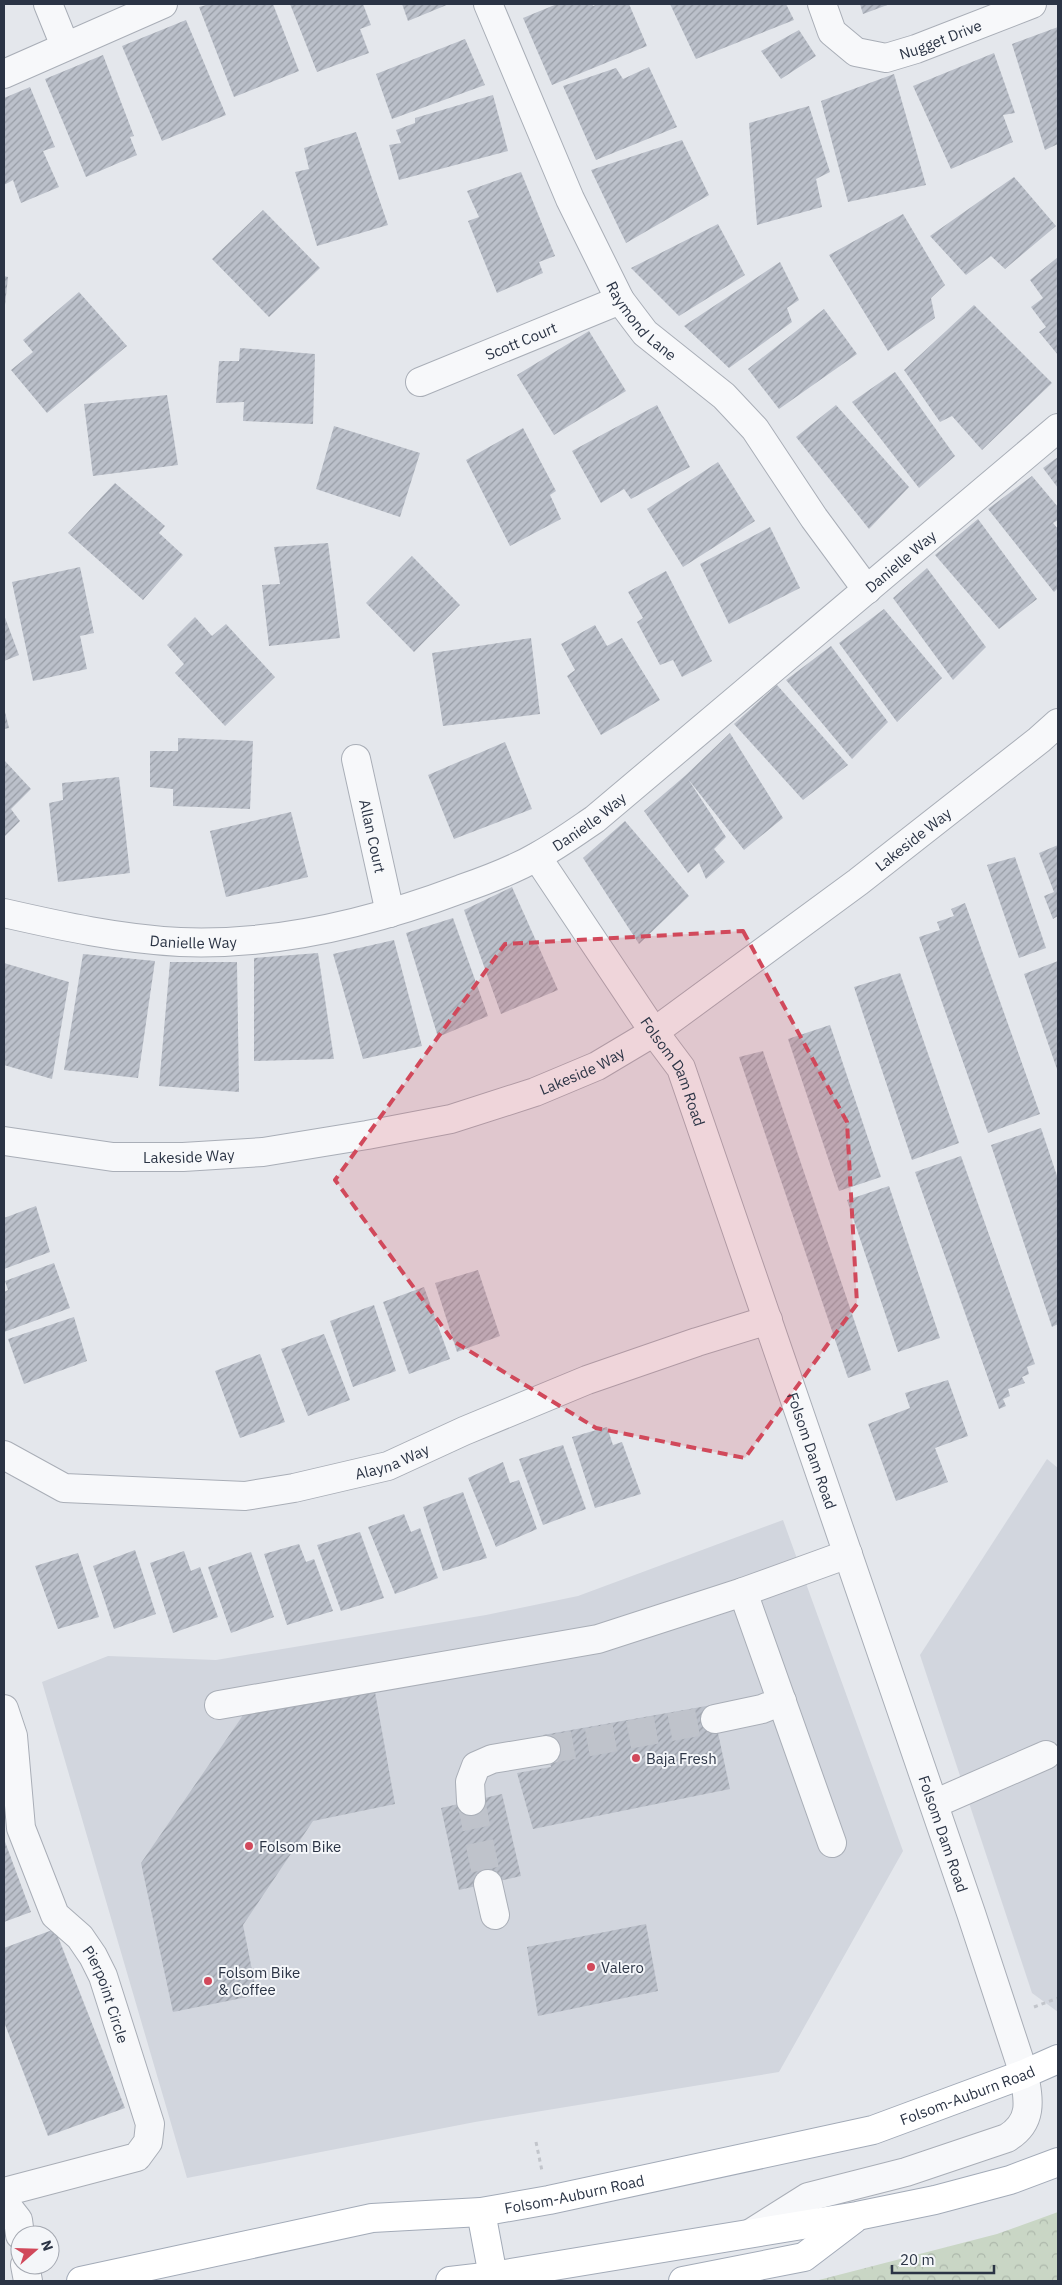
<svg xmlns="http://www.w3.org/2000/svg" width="1062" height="2285" viewBox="0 0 1062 2285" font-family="'IBM Plex Sans',sans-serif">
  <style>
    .built { fill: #d2d6de }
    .forest { fill: url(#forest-crowns) }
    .building { fill: url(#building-hatch) }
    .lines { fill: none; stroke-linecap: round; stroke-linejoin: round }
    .minor-tunnel { stroke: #bfc3cb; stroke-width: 28; stroke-dasharray: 28 14; stroke-linecap: butt }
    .minor-casing { stroke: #a9aeb7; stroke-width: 30 }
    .major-casing { stroke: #a3abb8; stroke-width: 30 }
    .path { stroke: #c2c5cb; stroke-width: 3; stroke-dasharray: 4 4; stroke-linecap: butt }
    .minor { stroke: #f7f8fa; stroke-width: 28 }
    .major { stroke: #fff; stroke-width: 28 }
    .marked { fill: #d1495b; fill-opacity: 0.2; stroke: #d1495b; stroke-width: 4; stroke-dasharray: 10 6; stroke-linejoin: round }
    .poi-dot { fill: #d1495b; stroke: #f4f6f9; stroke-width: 2 }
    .labels { text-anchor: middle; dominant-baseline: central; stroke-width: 4; stroke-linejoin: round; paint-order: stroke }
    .street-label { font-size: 15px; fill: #2b3445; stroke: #f4f6f9 }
    .poi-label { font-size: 15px; fill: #2b3445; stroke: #f4f6f9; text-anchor: start }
  </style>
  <defs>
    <pattern id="forest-crowns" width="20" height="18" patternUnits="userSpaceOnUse" patternTransform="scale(1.25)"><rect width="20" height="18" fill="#c9d6c5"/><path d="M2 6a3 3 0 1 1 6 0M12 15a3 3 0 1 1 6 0" fill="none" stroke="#adb8ab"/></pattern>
    <pattern id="building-hatch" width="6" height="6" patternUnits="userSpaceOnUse" patternTransform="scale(1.25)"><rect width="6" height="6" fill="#bbc0ca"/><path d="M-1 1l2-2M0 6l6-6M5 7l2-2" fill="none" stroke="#989da6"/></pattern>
  </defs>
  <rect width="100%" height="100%" fill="#e4e7ec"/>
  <g class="built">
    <polygon points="1047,1459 1058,1468 1058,2012 1032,1993 920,1655"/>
    <polygon points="783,1520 903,1851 779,2072 475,2122 187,2178 42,1682 108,1656 216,1660 486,1615 578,1596"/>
  </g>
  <polygon class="forest" points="1058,2212 1058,2281 815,2281 997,2234"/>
  <g class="building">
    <polygon points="210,4 273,4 299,71 234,97 199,7"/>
    <polygon points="290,4 363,4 371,25 360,29 369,53 317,72"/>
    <polygon points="402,4 449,4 408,21"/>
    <polygon points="557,4 592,4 593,6 599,4 629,4 647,46 552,85 523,18"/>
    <polygon points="670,4 786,4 794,20 696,59"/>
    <polygon points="860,4 890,4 863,14"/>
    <polygon points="186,20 226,115 162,141 122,46"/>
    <polygon points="1058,27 1058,144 1045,150 1012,44"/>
    <polygon points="799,30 816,56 781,79 761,51"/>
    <polygon points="465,39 485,85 392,119 376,74"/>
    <polygon points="994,53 1015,113 1003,115 1013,142 951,169 913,86"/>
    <polygon points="103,55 134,136 130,137 137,155 86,177 45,79"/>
    <polygon points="649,67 677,127 596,160 563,86 616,68 623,79"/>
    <polygon points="894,74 926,185 848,202 821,101"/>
    <polygon points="30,87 55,147 43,151 59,187 21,203 13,180 4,185 4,98"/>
    <polygon points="493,95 508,151 399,180 389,145 401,143 396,130 415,123 415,118"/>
    <polygon points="809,106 830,172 816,179 822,207 757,225 749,123"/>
    <polygon points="356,132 388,225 317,246 295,172 309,169 304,148"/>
    <polygon points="682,140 709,195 626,243 591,170"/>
    <polygon points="521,172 555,256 539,262 543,273 497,293 468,221 479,217 467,191"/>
    <polygon points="1014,177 1056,226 1005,269 991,256 966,275 930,236"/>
    <polygon points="263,210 320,268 269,317 212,259"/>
    <polygon points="903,214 945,285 931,298 935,318 888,351 829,255"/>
    <polygon points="718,224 745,275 679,316 631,268"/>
    <polygon points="1058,257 1058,355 1039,332 1046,327 1031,307 1043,298 1030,280"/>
    <polygon points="780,262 799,300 787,308 792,322 729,368 684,326"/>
    <polygon points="4,276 8,277 5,305 4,305"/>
    <polygon points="79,292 127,346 47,413 11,370 33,352 23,340"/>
    <polygon points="974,305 1052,383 982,450 952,416 940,422 904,370"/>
    <polygon points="824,309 857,354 779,409 748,369"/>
    <polygon points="589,331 626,391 554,435 517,375"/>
    <polygon points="240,348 315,354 313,424 243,421 244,402 216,403 219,361 239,361"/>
    <polygon points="895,372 955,456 919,488 852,402"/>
    <polygon points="167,395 178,465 93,476 84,404"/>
    <polygon points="657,405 690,467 631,499 624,489 601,503 572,451"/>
    <polygon points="836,405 909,487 869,529 796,437"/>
    <polygon points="334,426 420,453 400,517 316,489"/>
    <polygon points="523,428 556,491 550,495 561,519 510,546 466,460"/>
    <polygon points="1058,457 1058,488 1043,468"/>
    <polygon points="718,462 755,521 683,567 647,509"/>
    <polygon points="1032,476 1058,507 1058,520 1053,523 1058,529 1058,588 1054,592 988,509"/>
    <polygon points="115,483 165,526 159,533 183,555 143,600 68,533"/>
    <polygon points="978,519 1037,599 999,629 935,555"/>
    <polygon points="770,527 800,588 729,624 700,564"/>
    <polygon points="328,543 340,638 269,646 262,585 280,584 274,547"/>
    <polygon points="412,556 460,605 414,652 366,603"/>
    <polygon points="80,567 94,633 80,636 87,669 33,681 12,582"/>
    <polygon points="927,568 986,647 953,680 893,598"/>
    <polygon points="666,571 712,661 682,677 673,660 660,665 637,622 643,618 628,592"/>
    <polygon points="884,609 942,678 897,722 839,643"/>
    <polygon points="4,615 19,655 4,661"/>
    <polygon points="195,617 212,636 226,624 275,677 225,726 175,673 184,664 167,645"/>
    <polygon points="595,625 607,646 622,638 660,700 601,735 567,676 575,670 561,644"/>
    <polygon points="531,638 540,714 443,726 432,653"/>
    <polygon points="831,646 888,722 852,759 786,680"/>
    <polygon points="777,685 848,765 803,800 734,724"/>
    <polygon points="4,708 9,728 4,729"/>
    <polygon points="730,733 783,818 744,850 688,779 726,837 714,849 725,862 706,879 699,863 688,873 644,811 686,775"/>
    <polygon points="178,738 253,741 250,809 173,806 173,789 150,787 150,751 178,751"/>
    <polygon points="505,742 532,809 454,839 428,775"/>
    <polygon points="4,760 31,789 11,809 20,821 4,837"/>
    <polygon points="119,777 130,873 58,882 49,803 63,800 62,783"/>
    <polygon points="291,812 308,877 226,897 210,831"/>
    <polygon points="625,821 689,896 639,944 583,858"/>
    <polygon points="1058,845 1058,916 1053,919 1044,896 1054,892 1039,853"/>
    <polygon points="1015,857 1046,948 1019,958 987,865"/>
    <polygon points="512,887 558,990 501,1014 464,910"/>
    <polygon points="965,903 1040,1114 988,1133 919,937 940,930 937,922 954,916 951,909"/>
    <polygon points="453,918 488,1016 438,1037 406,933"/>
    <polygon points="394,940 422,1046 363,1059 333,954"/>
    <polygon points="318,953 334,1059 254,1061 254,958"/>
    <polygon points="83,954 155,961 138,1078 64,1070"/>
    <polygon points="1058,961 1058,1072 1024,974"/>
    <polygon points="170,962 237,962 239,1092 159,1086"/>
    <polygon points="4,963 69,982 52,1079 4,1065"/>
    <polygon points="900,973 959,1143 912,1160 854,987"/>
    <polygon points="830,1025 881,1177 839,1191 788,1039"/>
    <polygon points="763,1051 871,1370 848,1378 739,1057"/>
    <polygon points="1041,1128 1058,1179 1058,1324 1052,1327 991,1145"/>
    <polygon points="961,1156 1035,1364 1027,1367 1029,1374 1022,1377 1025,1383 1008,1389 1010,1396 1003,1399 1006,1406 999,1409 915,1172"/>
    <polygon points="889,1186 940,1338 898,1352 847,1200"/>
    <polygon points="36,1206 50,1252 4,1269 4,1218"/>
    <polygon points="54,1263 70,1308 4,1332 4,1292 8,1290 5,1281"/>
    <polygon points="478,1270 500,1336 457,1352 435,1283"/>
    <polygon points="424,1287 450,1359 409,1374 383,1302"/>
    <polygon points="374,1305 396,1371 353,1387 330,1321"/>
    <polygon points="74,1317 87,1361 24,1384 8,1339"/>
    <polygon points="324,1334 350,1400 308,1416 281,1349"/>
    <polygon points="260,1354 285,1422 240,1438 215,1371"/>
    <polygon points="948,1380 968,1436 935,1448 948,1482 896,1501 868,1424 910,1408 905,1393"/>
    <polygon points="607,1427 613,1445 622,1442 641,1494 595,1508 572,1437"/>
    <polygon points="563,1445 586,1509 543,1525 519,1459"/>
    <polygon points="503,1462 510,1483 519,1480 537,1529 496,1547 468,1478"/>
    <polygon points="463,1492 487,1558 443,1571 423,1507"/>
    <polygon points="404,1514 411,1532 420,1528 438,1578 395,1594 368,1527"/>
    <polygon points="360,1532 384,1598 341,1611 317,1545"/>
    <polygon points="299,1544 306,1562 314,1559 333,1611 287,1625 264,1554"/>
    <polygon points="135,1550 156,1614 114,1629 93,1566"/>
    <polygon points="184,1551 191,1571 200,1567 218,1617 173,1633 150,1563"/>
    <polygon points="251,1552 274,1617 231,1633 208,1567"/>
    <polygon points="78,1553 99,1617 58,1629 35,1566"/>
    <polygon points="375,1692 395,1804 313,1821 243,1925 257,1995 173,2012 141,1863 246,1711"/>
    <polygon points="712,1705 730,1789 533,1829 517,1773 551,1767 543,1735"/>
    <polygon points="502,1794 521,1876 459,1890 441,1808"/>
    <polygon points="4,1839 31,1912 4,1922"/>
    <polygon points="646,1924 658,1991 538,2016 527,1947"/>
    <polygon points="55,1929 125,2108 48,2136 4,2022 4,1948"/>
  </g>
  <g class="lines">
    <g class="minor-tunnel">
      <polyline points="546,1750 715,1719"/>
      <polyline points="471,1801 488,1884"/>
    </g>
    <defs>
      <g id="minor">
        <polyline points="48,4 65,46"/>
        <path id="s1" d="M488 4 570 199 620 300 645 333 724 396 755 429 814 518 867 590"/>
        <path id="s2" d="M822 4 832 32 856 52 886 58 916 49 1032 4"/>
        <polyline points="4,74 163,4"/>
        <path id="s3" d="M420 382 620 300"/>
        <path id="s4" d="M356 759 390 913"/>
        <path id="s5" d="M537 857 654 1032 681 1068 971 1913 1024 2074C1029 2101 1033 2122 1007 2138L906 2172 808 2197 751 2233"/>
        <path id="s6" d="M4 913C61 926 120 939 180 942 276 946 371 923 461 889 487 880 514 870 538 856 558 845 576 832 595 819L1058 428"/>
        <path id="s7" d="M4 1141 113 1157H183L263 1152 367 1135 451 1119 535 1092 597 1066 654 1032 858 882 1039 740 1058 723"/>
        <path id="s8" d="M4 1455 64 1488 245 1496 294 1488 388 1466 464 1431 587 1380 697 1342 768 1320"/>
        <polyline points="219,1705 598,1639 743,1592"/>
        <path id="s9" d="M4 1709 13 1736 21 1828 55 1915 80 1937 93 1956 103 1976 150 2124 148 2142 137 2157 4 2192"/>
        <polyline points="715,1719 762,1709 782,1701"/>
        <polyline points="471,1801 470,1782 476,1766 492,1759 546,1750"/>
        <polyline points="934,1804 1046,1755"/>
        <polyline points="832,1843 743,1592 848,1554"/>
        <polyline points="488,1884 495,1915"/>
        <polyline points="4,2202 18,2220 20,2235"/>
        <polyline points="25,2265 28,2281"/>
      </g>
      <g id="major">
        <polyline points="481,2212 493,2276 491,2281"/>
        <path id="s10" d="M81 2281 372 2218 481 2212 549 2200 873 2130 1024 2074 1058 2059"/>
        <polyline points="450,2281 493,2276 857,2216 935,2200 1010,2180 1058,2162"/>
        <polyline points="683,2281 804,2257 854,2219"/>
      </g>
    </defs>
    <use href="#minor" class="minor-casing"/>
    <use href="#major" class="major-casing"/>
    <g class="path">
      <polyline points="1034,2007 1058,1998"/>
      <polyline points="536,2142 542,2171"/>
    </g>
    <use href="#minor" class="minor"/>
    <use href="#major" class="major"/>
  </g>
  <path class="marked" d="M743 931 847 1122 857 1304 745 1458 596 1428 453 1341 335 1180 505 944Z"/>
  <g class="poi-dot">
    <circle cx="636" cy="1758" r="5"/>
    <circle cx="249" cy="1846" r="5"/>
    <circle cx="591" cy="1967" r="5"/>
    <circle cx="208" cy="1981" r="5"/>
  </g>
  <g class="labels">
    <g class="street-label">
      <text stroke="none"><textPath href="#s2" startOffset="149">Nugget Drive</textPath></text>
      <text stroke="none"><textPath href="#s1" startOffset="354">Raymond Lane</textPath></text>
      <text stroke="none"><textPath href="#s3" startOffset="109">Scott Court</textPath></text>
      <text stroke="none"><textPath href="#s6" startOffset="1018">Danielle Way</textPath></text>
      <text stroke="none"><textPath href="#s6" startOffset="612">Danielle Way</textPath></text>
      <text stroke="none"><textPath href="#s4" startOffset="79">Allan Court</textPath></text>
      <text stroke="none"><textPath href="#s7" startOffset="996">Lakeside Way</textPath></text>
      <text stroke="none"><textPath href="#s6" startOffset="192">Danielle Way</textPath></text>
      <text stroke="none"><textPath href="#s7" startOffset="591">Lakeside Way</textPath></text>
      <text stroke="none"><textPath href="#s5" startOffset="255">Folsom Dam Road</textPath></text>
      <text stroke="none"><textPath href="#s7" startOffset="186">Lakeside Way</textPath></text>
      <text stroke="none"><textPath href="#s5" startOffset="660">Folsom Dam Road</textPath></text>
      <text stroke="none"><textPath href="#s8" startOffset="401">Alayna Way</textPath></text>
      <text stroke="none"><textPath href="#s5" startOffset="1065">Folsom Dam Road</textPath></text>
      <text stroke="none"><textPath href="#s9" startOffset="311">Pierpoint Circle</textPath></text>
      <text stroke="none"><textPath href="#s10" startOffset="908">Folsom-Auburn Road</textPath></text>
      <text stroke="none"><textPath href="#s10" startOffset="502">Folsom-Auburn Road</textPath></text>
    </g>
    <g class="poi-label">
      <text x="646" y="1758">Baja Fresh</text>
      <text x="259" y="1846">Folsom Bike</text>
      <text x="601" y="1967">Valero</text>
      <text x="218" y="1972">Folsom Bike<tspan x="218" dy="17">&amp; Coffee</tspan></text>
    </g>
  </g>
  <rect width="1062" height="2285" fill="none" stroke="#2b3445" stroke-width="10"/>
  <g transform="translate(35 2250) rotate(70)"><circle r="24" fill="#f4f6f9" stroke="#a4a8b1"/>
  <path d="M0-4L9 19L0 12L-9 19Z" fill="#d1495b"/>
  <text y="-8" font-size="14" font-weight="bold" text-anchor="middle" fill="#2b3445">N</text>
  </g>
  <path d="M892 2265v8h102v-8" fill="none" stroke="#2b3445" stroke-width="2.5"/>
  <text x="900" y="2265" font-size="15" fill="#2b3445" stroke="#f4f6f9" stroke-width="4" paint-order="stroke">20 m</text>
</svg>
